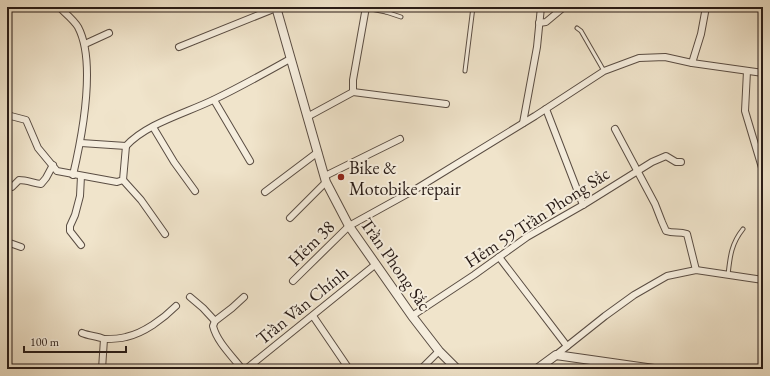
<svg xmlns="http://www.w3.org/2000/svg" width="770" height="376" viewBox="0 0 770 376" font-family="'EB Garamond',serif">
  <style>
    .lines { fill: none; stroke-linecap: round; stroke-linejoin: round }
    .service-casing { stroke: #5a4d43; stroke-width: 5 }
    .minor-casing { stroke: #5a4d43; stroke-width: 8 }
    .tertiary-casing { stroke: #5a4d43; stroke-width: 10 }
    .service { stroke: #f5eddd; stroke-width: 3 }
    .minor { stroke: #f5eddd; stroke-width: 6 }
    .tertiary { stroke: #f5eddd; stroke-width: 8 }
    .poi-dot { fill: #8f2418; stroke: #f5eddd; stroke-width: 1.5 }
    .labels { text-anchor: middle; dominant-baseline: central; stroke-width: 4; stroke-linejoin: round; paint-order: stroke }
    .poi-label { font-size: 18px; fill: #281b16; stroke: #f5eddd; text-anchor: start }
    .street-label { font-size: 18px; fill: #281b16; stroke: #f5eddd }
  </style>
  <rect width="100%" height="100%" fill="#f0e4cb"/>
  <filter id="stains"><feTurbulence type="fractalNoise" baseFrequency=".005" numOctaves="4"/><feColorMatrix values="0 0 0 0 .2 0 0 0 0 .09 0 0 0 0 .02 0 0 0 .5 -.17"/></filter>
  <radialGradient id="worn" r=".72"><stop offset=".6" stop-color="#630" stop-opacity="0"/><stop offset="1" stop-color="#630" stop-opacity=".3"/></radialGradient>
  <g class="lines">
    <defs>
      <g id="service">
        <polyline points="387,7 386,12 401,17"/>
        <polyline points="366,8 386,12"/>
        <polyline points="577,28 581,31 604,71"/>
        <polyline points="465,71 473,7"/>
        <path d="M728 275C730 257 731 244 743 229"/>
      </g>
      <g id="minor">
        <path d="M59 7C65 13 74 20 78 27 86 42 87 59 87 75 87 109 81 141 73 175"/>
        <polyline points="539,23 546,22 564,7"/>
        <polyline points="85,44 109,33"/>
        <polyline points="179,47 276,8"/>
        <polyline points="692,63 701,34 706,7"/>
        <polyline points="747,71 745,111 763,171"/>
        <polyline points="353,92 446,104"/>
        <polyline points="214,100 250,161"/>
        <polyline points="546,109 583,205"/>
        <polyline points="7,115 26,120 38,148 57,171 117,182 123,180 126,146"/>
        <polyline points="307,117 353,92 353,80 366,7"/>
        <polyline points="523,123 537,47 541,7"/>
        <polyline points="153,127 174,162 195,191"/>
        <path d="M615 129 655 204 662 222 666 231C674 234 679 231 687 234L696 270"/>
        <polyline points="81,143 126,146"/>
        <path d="M126 146C147 123 187 113 215 99 240 87 265 73 290 59"/>
        <polyline points="325,176 400,139"/>
        <polyline points="123,180 141,200 165,234"/>
        <path d="M7 184 12 187 19 180C27 180 33 183 41 184L46 178 53 165"/>
        <polyline points="265,192 318,152"/>
        <polyline points="290,218 326,182"/>
        <polyline points="7,242 21,247"/>
        <polyline points="81,245 70,231 70,226 75,215 80,196 81,176"/>
        <polyline points="499,257 567,346"/>
        <polyline points="293,281 349,226 416,189 535,116 604,71 639,58 665,57 692,63 763,73"/>
        <polyline points="190,297 203,308 215,321"/>
        <polyline points="313,316 349,369"/>
        <polyline points="412,316 474,275 527,237 583,205 652,162 666,156 676,162 681,162"/>
        <path d="M82 333C89 336 97 336 104 339L102 369"/>
        <path d="M104 339C111 339 119 339 126 337 144 333 163 319 176 306"/>
        <polyline points="556,355 605,316 634,295 667,276 696,270 763,280"/>
        <path d="M242 369C232 356 217 342 213 326L215 321 232 308 244 297"/>
        <polyline points="246,369 376,264"/>
        <polyline points="421,369 439,351"/>
      </g>
      <g id="tertiary">
        <polyline points="276,7 326,182 349,226 412,316 439,351 457,369"/>
        <polyline points="537,369 556,355 654,369"/>
      </g>
    </defs>
    <use href="#service" class="service-casing"/>
    <use href="#minor" class="minor-casing"/>
    <use href="#tertiary" class="tertiary-casing"/>
    <use href="#service" class="service"/>
    <use href="#minor" class="minor"/>
    <use href="#tertiary" class="tertiary"/>
  </g>
  <circle class="poi-dot" cx="341" cy="177" r="4"/>
  <g class="labels">
    <g class="poi-label">
      <text x="349" y="167">Bike &amp;<tspan x="349" dy="21">Motobike repair</tspan></text>
    </g>
    <g class="street-label">
      <text transform="translate(537 217) rotate(-33)">Hẻm 59 Trần Phong Sắc</text>
      <text transform="translate(311 243) rotate(-44)">Hẻm 38</text>
      <text transform="translate(396 264) rotate(55)">Trần Phong Sắc</text>
      <text transform="translate(302 305) rotate(-39)">Trần Văn Chính</text>
    </g>
  </g>
  <rect width="770" height="376" fill="none" stroke="#f0e4cb" stroke-width="24"/>
  <rect x="8" y="8" width="754" height="360" fill="none" stroke="#281b16" stroke-width="2"/>
  <rect x="12" y="12" width="746" height="352" fill="none" stroke="#281b16"/>
  <path d="M24 346v6h102v-6" fill="none" stroke="#281b16" stroke-width="2"/>
  <text x="30" y="346" font-size="12" fill="#281b16" stroke="#f5eddd" stroke-width="3" paint-order="stroke">100 m</text>
  <rect width="100%" height="100%" filter="url(#stains)"/>
  <rect width="100%" height="100%" fill="url(#worn)"/>
</svg>
